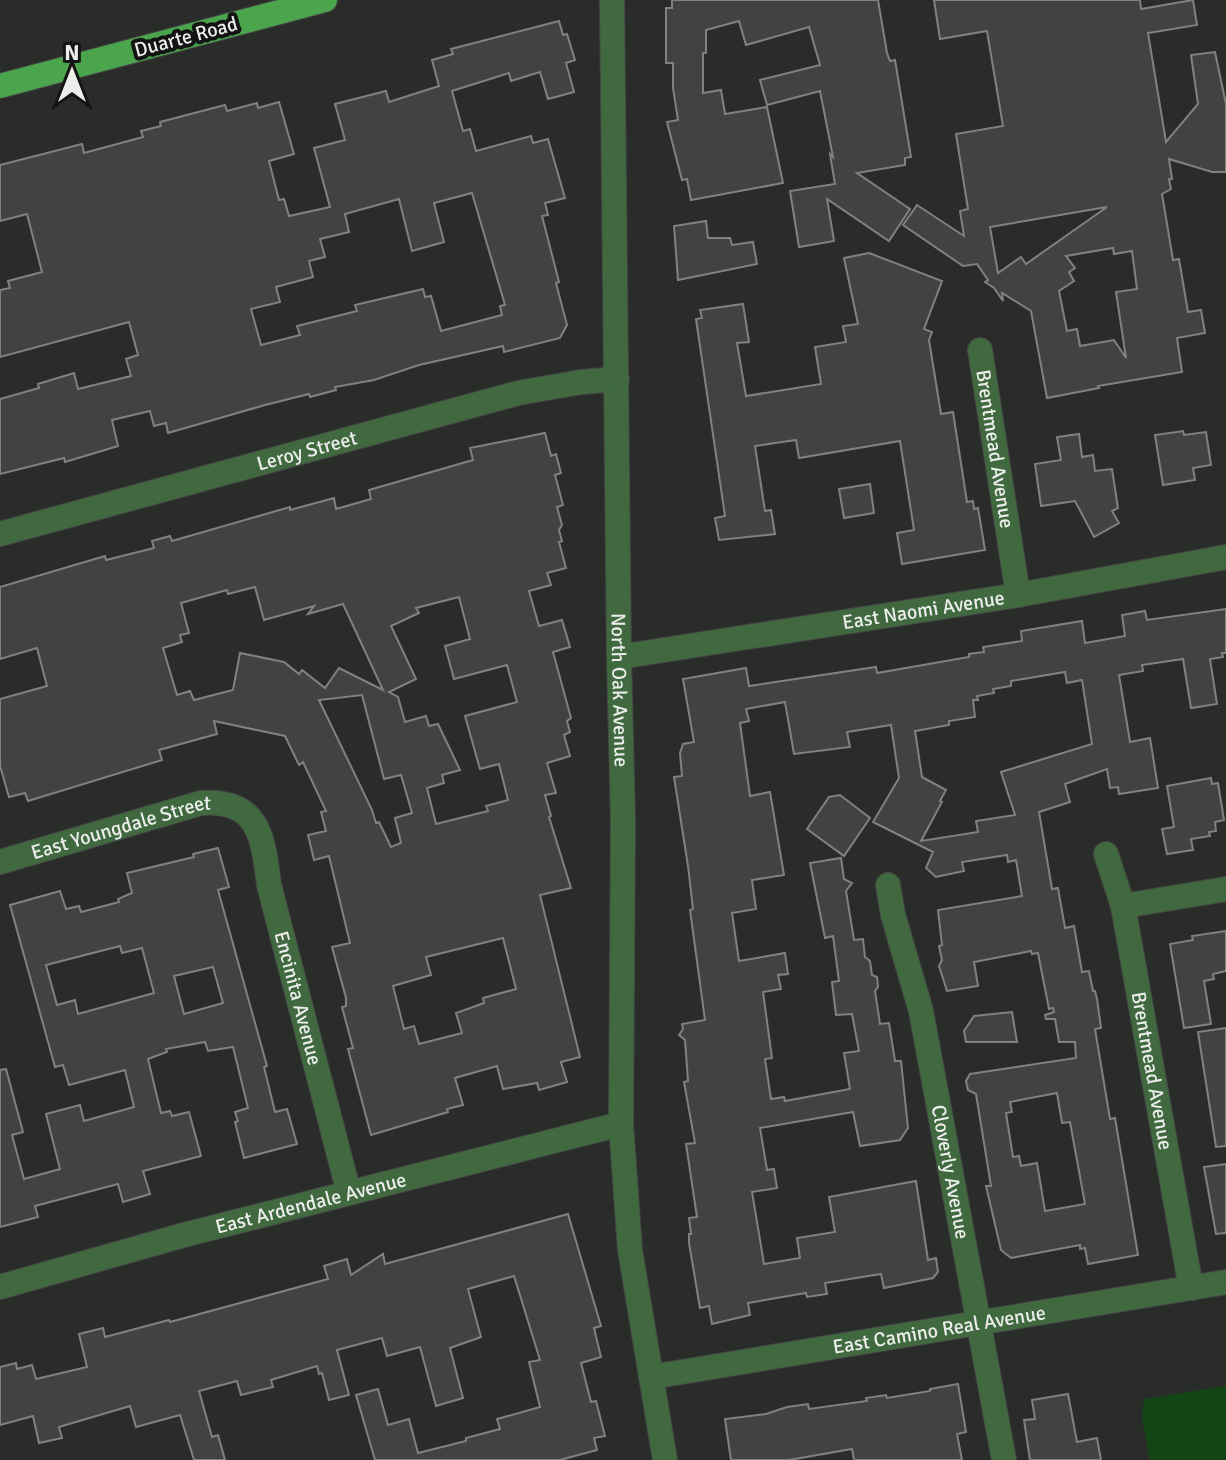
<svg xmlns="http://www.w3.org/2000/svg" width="1226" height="1460" viewBox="0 0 1226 1460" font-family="Signika,sans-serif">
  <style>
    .green { fill: #144516 }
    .building { fill: #414341; stroke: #7f827f; stroke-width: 2; fill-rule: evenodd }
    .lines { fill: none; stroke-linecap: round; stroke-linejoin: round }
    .minor-casing { stroke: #454745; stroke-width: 26 }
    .major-casing { stroke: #454745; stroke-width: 26 }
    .minor { stroke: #40693f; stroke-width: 24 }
    .major { stroke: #4aa54c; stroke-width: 24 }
    .labels { text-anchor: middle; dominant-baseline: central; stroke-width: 8; stroke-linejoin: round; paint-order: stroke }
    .street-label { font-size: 20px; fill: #eceeec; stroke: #131413 }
  </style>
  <rect width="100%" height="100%" fill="#2a2c2a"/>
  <polygon class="green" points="1226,1386 1226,1460 1150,1460 1142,1419 1144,1399"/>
  <g class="building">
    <polygon points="672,0 878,0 887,53 890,61 895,60 911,157 905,158 905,165 857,173 910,209 889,241 827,199 834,241 799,247 790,191 835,184 830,154 833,157 820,91 767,105 760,80 820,65 809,27 746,45 739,21 706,30 706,53 703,53 703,93 721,90 725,114 767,107 783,183 691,200 687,179 682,180 667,122 678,120 673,88 673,63 666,63 666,8 672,8"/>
    <path d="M934 0H1140L1141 9 1193 0 1197 25 1148 33 1166 142 1198 104 1191 55 1215 52 1226 104V172H1212L1169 159 1172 179H1169L1171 189 1162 194 1173 260 1179 259 1188 312 1201 310 1205 333 1177 338 1182 372 1098 386 1099 388 1047 398 1031 311 1002 293 1003 301 994 288 985 282 988 280 977 264 963 266 903 225 917 205 964 236 960 211 968 209 956 134 1003 126 987 31 940 39ZM1107 207 1026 264 1021 257 998 273 990 227ZM1113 248 1114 254 1132 251 1137 289 1116 292 1126 358 1114 340 1080 346 1077 329 1067 331 1059 291 1074 281 1069 272 1075 268 1066 256Z"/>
    <path d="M559 21 563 35 567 34 575 60 566 63 574 92 548 99 540 72 511 81 509 73 452 91 463 131 470 129 476 151 531 136 533 143 548 139 565 198 545 203 548 215 542 216 559 282 556 283 567 325 560 338 504 352 503 346 419 365 374 380 335 387 336 390 310 397 309 394 265 405 168 433 166 423 154 426 150 411 112 420 118 446 65 462 64 458 0 474V399L39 388 38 384 74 373 78 389 131 376 126 359 138 355 129 322 0 357V290L10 288 8 281 42 272 27 214 0 221V165L82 144 84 153 143 137 141 131 161 126 160 122 225 105 227 111 257 103 258 108 279 102 294 154 269 161 279 200 284 199 289 216 330 207 314 148 345 140 335 104 386 91 389 102 439 86 432 60 453 54 451 49ZM472 193 505 305 500 306 502 315 441 331 431 296 425 297 423 289 355 305 357 311 297 326 300 335 261 345 251 309 280 302 276 287 313 277 309 261 325 257 320 239 349 232 345 214 399 199 412 251 444 242 434 203Z"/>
    <polygon points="706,221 708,238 730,238 732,245 753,242 757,264 678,280 674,226"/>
    <polygon points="869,253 942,281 924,329 932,332 929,340 941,414 953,412 967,502 973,501 974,509 978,508 985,550 902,564 897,533 914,530 900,441 799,458 796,440 755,446 765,511 771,510 775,534 719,540 715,518 725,516 696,319 702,318 700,310 743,304 749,342 737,343 746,396 821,384 815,347 846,342 843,326 858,324 844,258"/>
    <polygon points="1183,431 1184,435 1206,432 1211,465 1193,468 1195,480 1163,485 1155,435"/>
    <path d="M545 433 551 456 556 454 561 473 555 475 563 505 557 507 562 525 559 530 562 541 559 542 566 568 547 573 551 585 529 591 539 626 562 620 570 647 553 652 571 718 567 721 570 732 564 735 570 756 547 763 556 793 545 795 551 816 549 817 571 888 540 895 580 1057 561 1062 567 1082 539 1090 537 1083 503 1089 497 1066 455 1078 463 1105 447 1109 448 1112 371 1135 348 1049 353 1048 342 1007 346 1006V998L332 947 350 943 329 856 314 860 308 835 326 831 321 812 326 811 303 762 299 765 285 736 214 721 217 734 159 750 162 760 28 801 25 793 9 797 0 766V699L47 686 37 648 0 659V587L105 556 106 560 154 548 152 541 170 536 172 541 290 507V510L334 498 336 509 371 499 369 490 473 460 470 448ZM255 587 264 620 314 606 308 614 343 604 383 690 339 668 325 688 302 670 299 674 284 662 240 653 233 690 194 700 190 691 177 695 163 648 182 642 180 635 189 633 181 603 227 590 228 594ZM459 597 470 639 445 646 454 679 507 665 517 702 465 716 480 769 499 764 508 800 486 806 488 811 436 824 427 788 444 783 442 775 460 770 438 724 429 726 426 716 405 722 398 697 389 692 416 679 391 626 419 613 416 608ZM362 695 384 779 401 775 412 813 395 818 401 843 391 847 379 822 376 823 372 810 319 700ZM503 938 516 989 483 998 484 1003 456 1013 462 1033 419 1044 414 1026 404 1029 393 986 431 975 426 957Z"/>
    <polygon points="1079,434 1082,457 1093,455 1095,471 1112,469 1118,508 1112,511 1119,523 1094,537 1075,501 1041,506 1035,464 1061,460 1057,437"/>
    <polygon points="870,484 874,513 844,518 839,489"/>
    <path d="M1226 609V653H1222L1223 657 1210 659 1217 704 1191 708 1183 659 1142 665 1143 671 1119 675 1130 742 1150 738 1158 788 1119 794 1118 787 1110 788 1107 769 1065 784 1070 802 1039 812 1052 889 1058 888 1065 928 1074 926 1082 972 1089 971 1093 991H1095L1097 999 1101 1028 1095 1029 1110 1119 1115 1118 1138 1255 1088 1264 1085 1248 1080 1249V1245L1011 1258 1001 1250 986 1186H991L976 1094 968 1090 966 1081 970 1074 1076 1058 1075 1042H1059L1055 1019H1046L1045 1015 1054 1012 1053 1008 1049 1009 1038 953 1032 954 1031 951 974 962 978 986 947 991 939 966 942 960 939 946 942 945 938 910 1022 896 1016 860 1008 862 1007 855 962 862 964 871 936 877 926 868 933 852 873 822 899 778 891 725 847 732 850 747 794 754 785 702 746 709 749 721 740 723 750 796 770 792 784 875 752 880 756 909 732 913 739 961 785 953 788 974 778 975 781 989 763 992 772 1058 765 1059 771 1099 784 1097 785 1101 850 1089 844 1053 859 1051 852 1014 836 1015 832 982 839 981 833 936 825 938 810 863 841 858 844 879 852 883 846 891 854 940 863 939 865 957 870 961 872 975 877 977 878 987 875 991 880 1024 889 1023 895 1061H901L908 1128 900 1140 860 1146 853 1112 760 1128 767 1170 774 1169 777 1188 752 1192 764 1264 800 1258 797 1238 835 1232 829 1197 916 1181 928 1260 936 1258 938 1272 933 1278 884 1288 881 1274 825 1283 827 1294 807 1297 806 1293 748 1303 750 1315 712 1324 709 1306 700 1308 689 1243V1234H691L689 1218 697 1217 686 1144 695 1143 684 1082 688 1081 685 1040 679 1035 683 1029 682 1024 705 1020 690 910 693 909 688 866 674 777 682 776 680 753 683 744 694 742 683 679 746 668 749 686 876 667 877 673 969 657V654L984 652 983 647 1022 641 1021 631 1082 621 1085 643 1125 636 1122 615 1145 611 1147 620ZM1065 672 1067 683 1082 680 1092 744 1001 772 1015 815 976 821 978 832 921 841 942 802 940 801 946 790 922 777 915 731 949 725V721L975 717 973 700H978L977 696 994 693 993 689 1011 686V681ZM1057 1093 1062 1123 1070 1122 1085 1204 1045 1211 1037 1163 1021 1166 1019 1156 1013 1157 1006 1113 1012 1112 1010 1102Z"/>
    <polygon points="1211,778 1212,784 1218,783 1224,820 1215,822 1216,831 1209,832 1210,836 1191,839 1193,850 1167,854 1162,829 1174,827 1167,786"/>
    <polygon points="840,795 870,818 844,856 807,829 829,797"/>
    <path d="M218 848 229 887 218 890 267 1066 264 1067 275 1112 287 1109 297 1144 244 1158 235 1122 238 1121 235 1112 248 1108 233 1047 208 1051 205 1042 166 1049 167 1052 148 1059 161 1113 170 1111 172 1116 189 1112 201 1156 143 1171 150 1194 123 1202 118 1184 35 1206 38 1217 0 1227V1070L6 1069 23 1132 12 1135 24 1179 60 1169 46 1114 80 1105 84 1121 134 1107 125 1070 69 1085 63 1065 55 1067 10 905 60 891 66 909 79 906 81 912 119 902 118 899 132 893 127 873 194 857 193 854ZM120 946 122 953 142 948 154 993 78 1014 75 1000 57 1005 46 965ZM213 967 223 1003 184 1014 174 976Z"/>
    <polygon points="1226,931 1226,971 1213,974 1214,979 1204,981 1211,1024 1184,1028 1170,944 1193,940 1192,936"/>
    <polygon points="1012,1012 1017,1042 966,1042 964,1031 974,1016"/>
    <polygon points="1226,1028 1226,1146 1216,1147 1198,1032"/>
    <polygon points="1226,1164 1226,1233 1216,1234 1204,1167"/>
    <polygon points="568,1214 601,1326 594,1328 601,1357 581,1363 591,1402 596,1401 605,1436 594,1438 597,1450 560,1460 375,1460 356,1395 378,1389 388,1425 409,1419 418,1453 466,1441 466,1438 500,1429 497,1419 540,1407 529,1362 540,1360 514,1276 468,1289 481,1337 450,1348 463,1398 436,1406 420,1347 387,1356 382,1338 337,1350 349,1395 329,1400 322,1373 319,1374 317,1366 271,1380 273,1387 241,1395 237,1381 199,1391 212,1437 218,1435 225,1460 194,1460 180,1415 136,1427 130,1406 59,1427 62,1438 39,1443 33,1416 0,1425 0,1367 16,1363 17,1369 32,1365 36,1379 87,1367 79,1334 103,1328 105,1337 169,1320 170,1322 328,1279 324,1266 347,1259 351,1275 383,1254 385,1264"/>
    <polygon points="958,1384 966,1432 957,1434 962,1460 854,1460 852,1449 789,1460 731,1460 725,1419 766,1414 787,1407 808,1404 809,1409 867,1401 866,1398 886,1395 887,1398 930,1391 930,1389"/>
    <polygon points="1068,1394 1077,1442 1097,1438 1101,1460 1030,1460 1024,1420 1035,1419 1032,1400"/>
  </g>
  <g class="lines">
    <defs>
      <g id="minor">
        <path id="s1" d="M612 0 619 657 623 822 621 1124 630 1250 665 1460"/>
        <path id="s2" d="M980 350 1018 595"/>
        <path id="s3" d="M0 534 518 393 581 382 617 379"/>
        <path id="s4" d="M619 657 1018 595 1226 557"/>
        <path id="s5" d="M1106 854 1123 906 1191 1288"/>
        <path id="s6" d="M0 862 201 803C260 799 263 838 269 885L349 1193"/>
        <path id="s7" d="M888 885 893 915 921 1011 1004 1460"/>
        <polyline points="1123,906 1226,889"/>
        <path id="s8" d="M0 1287 184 1235 621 1124"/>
        <path id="s9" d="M651 1377 1226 1282"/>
      </g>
      <polyline id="major" points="0,86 325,0"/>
    </defs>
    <use href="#minor" class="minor-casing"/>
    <use href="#major" class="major-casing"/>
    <use href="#minor" class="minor"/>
    <use href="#major" class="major"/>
  </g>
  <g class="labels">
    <g class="street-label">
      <text transform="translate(186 37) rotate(-15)">Duarte Road</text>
      <text stroke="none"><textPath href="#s2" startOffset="100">Brentmead Avenue</textPath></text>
      <text stroke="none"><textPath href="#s3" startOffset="318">Leroy Street</textPath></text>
      <text stroke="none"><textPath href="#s4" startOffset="308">East Naomi Avenue</textPath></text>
      <text stroke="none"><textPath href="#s1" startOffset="690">North Oak Avenue</textPath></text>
      <text stroke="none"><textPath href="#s6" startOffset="126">East Youngdale Street</textPath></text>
      <text stroke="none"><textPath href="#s6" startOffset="450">Encinita Avenue</textPath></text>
      <text stroke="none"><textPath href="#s5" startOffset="222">Brentmead Avenue</textPath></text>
      <text stroke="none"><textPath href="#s7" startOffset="294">Cloverly Avenue</textPath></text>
      <text stroke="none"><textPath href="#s8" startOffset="322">East Ardendale Avenue</textPath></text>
      <text stroke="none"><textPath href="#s9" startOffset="292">East Camino Real Avenue</textPath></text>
    </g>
  </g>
  <g transform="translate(72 72)" stroke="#131413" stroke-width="6" paint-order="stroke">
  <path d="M0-6L14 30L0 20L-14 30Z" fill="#eceeec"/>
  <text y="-12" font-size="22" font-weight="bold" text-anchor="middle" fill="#eceeec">N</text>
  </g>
</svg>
